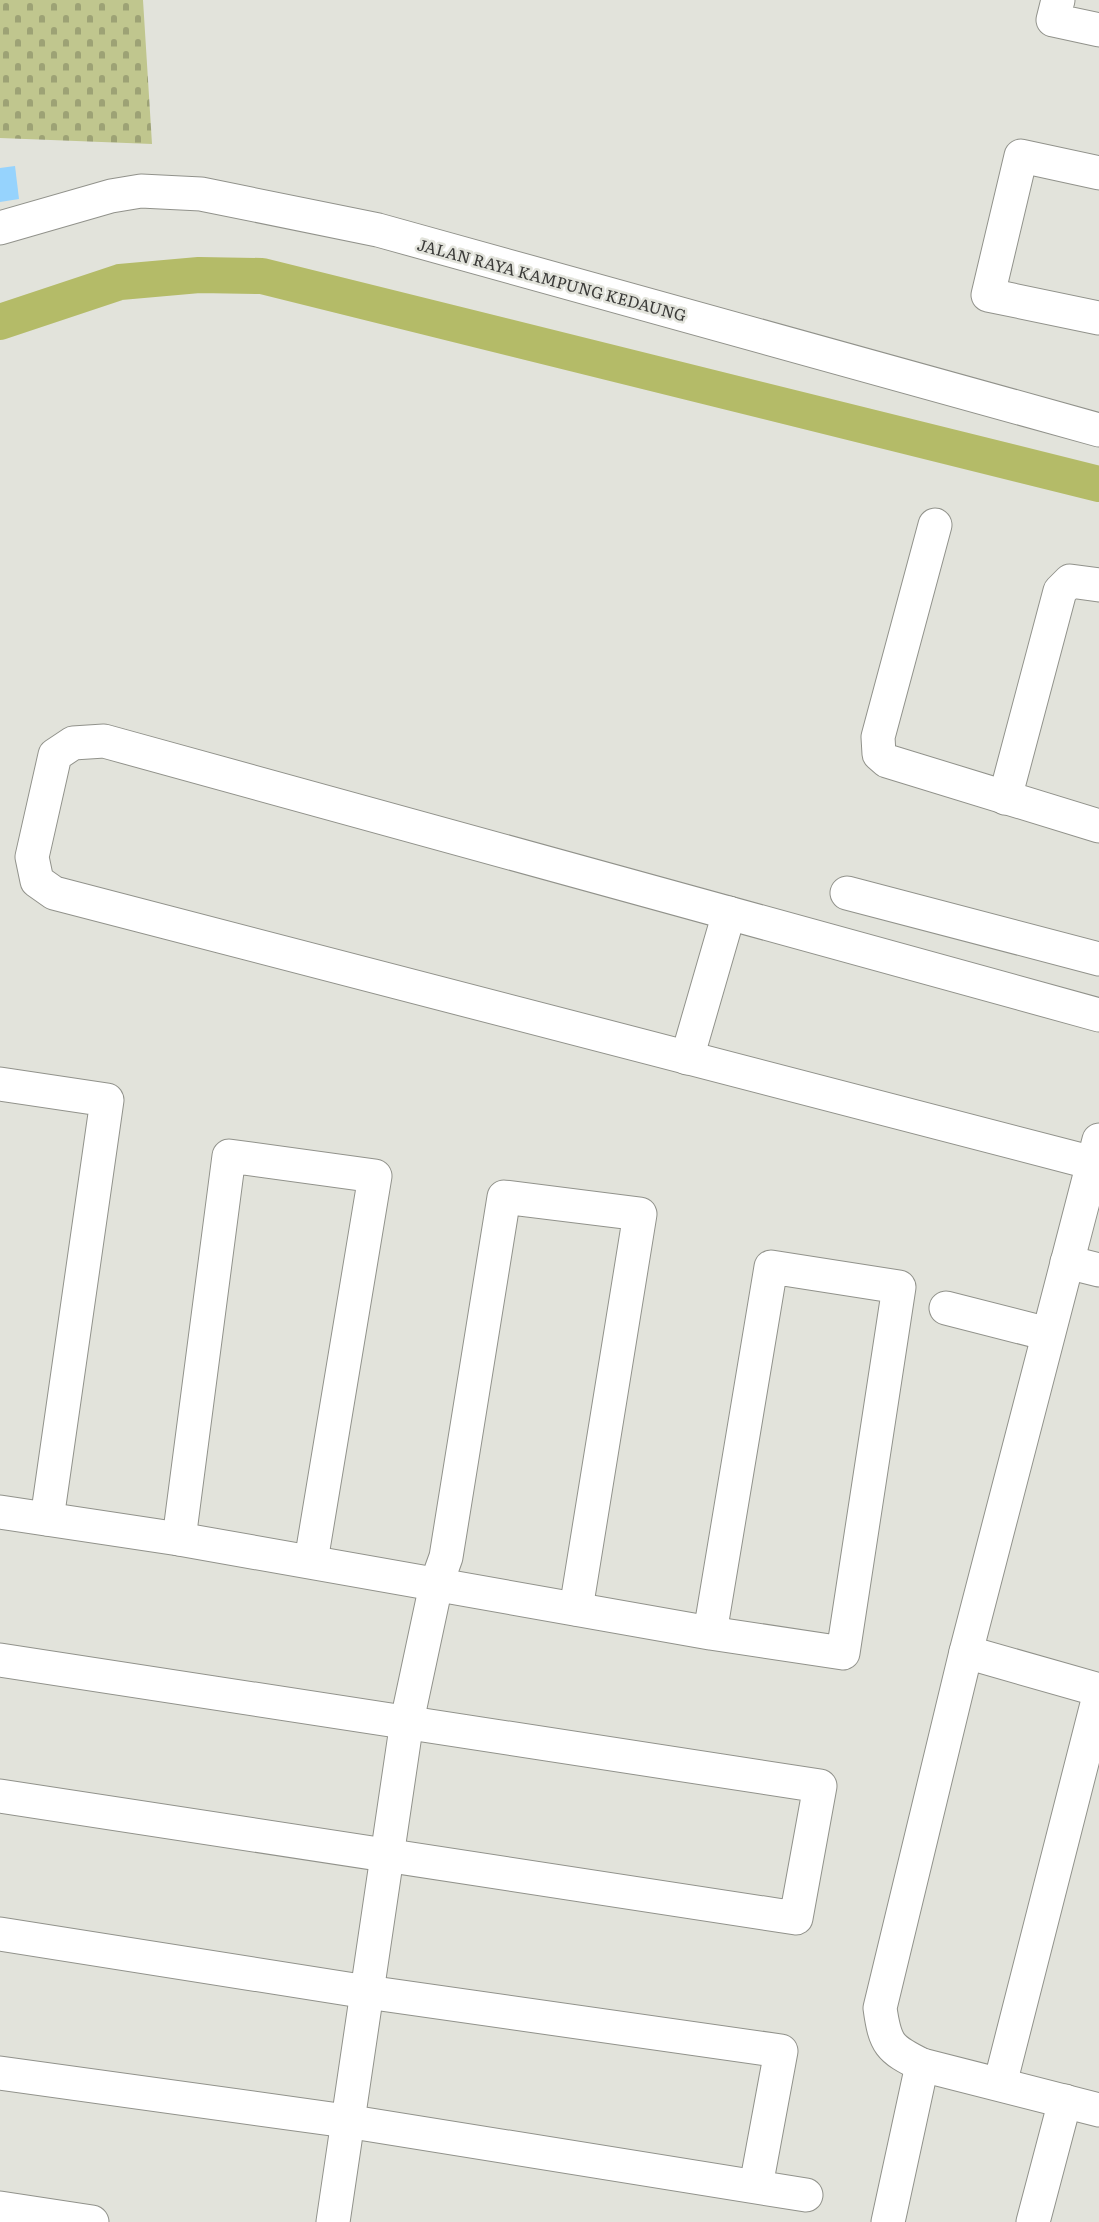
<svg xmlns="http://www.w3.org/2000/svg" width="1099" height="2222" viewBox="0 0 1099 2222" font-family="Literata,serif">
  <style>
    .cemetery { fill: url(#cemetery-stones) }
    .lines { fill: none; stroke-linecap: round; stroke-linejoin: round }
    .canal { stroke: #b4bb68; stroke-width: 36 }
    .building { fill: #96d3fd }
    .minor-casing { stroke: #91928b; stroke-width: 35 }
    .minor { stroke: #fff; stroke-width: 33 }
    .labels { text-anchor: middle; dominant-baseline: central; stroke-width: 5; stroke-linejoin: round; paint-order: stroke }
    .street-label { font-size: 16px; fill: #3b3b39; stroke: #e2e3db }
  </style>
  <defs>
    <pattern id="cemetery-stones" width="16" height="16" patternUnits="userSpaceOnUse" patternTransform="scale(1.5)"><rect width="16" height="16" fill="#c0c68e"/><path d="M2 7V4a2 2 0 0 1 4 0v3zM10 15v-3a2 2 0 0 1 4 0v3z" fill="#9da275"/></pattern>
  </defs>
  <rect width="100%" height="100%" fill="#e2e3db"/>
  <polygon class="cemetery" points="0,0 143,0 152,144 0,138"/>
  <g class="lines">
    <polyline class="canal" points="0,322 120,282 199,275 262,276 1099,484"/>
  </g>
  <polygon class="building" points="15,166 19,199 0,202 0,168"/>
  <g class="lines">
    <defs>
      <g id="minor">
        <polyline points="1058,0 1053,20 1099,30"/>
        <polyline points="1099,173 1021,156 988,295 1099,318"/>
        <polyline points="0,228 111,196 141,191 201,194 378,230 1099,430"/>
        <polyline points="935,525 878,737 879,754 887,761 1099,826"/>
        <polyline points="1005,798 1060,591 1070,581 1099,585"/>
        <polyline points="847,893 1099,959"/>
        <polyline points="687,1058 729,913"/>
        <polyline points="0,1084 107,1100 47,1519"/>
        <path d="M1099 1140 966 1652 880 2008C885 2044 889 2049 922 2065L1099 2110"/>
        <polyline points="1093,1163 54,893 37,881 32,857 55,755 73,743 104,741 1099,1015"/>
        <polyline points="1067,1262 1099,1270"/>
        <polyline points="946,1308 1048,1334"/>
        <polyline points="0,1512 179,1539 710,1633 843,1653 899,1287 771,1267 710,1633"/>
        <polyline points="179,1539 229,1156 375,1176 311,1561"/>
        <polyline points="966,1652 1099,1690"/>
        <polyline points="0,1660 820,1786 796,1918 0,1796"/>
        <polyline points="0,1934 367,1992 781,2051 756,2186"/>
        <polyline points="0,2073 346,2121 806,2195"/>
        <polyline points="1000,2084 1099,1696"/>
        <polyline points="0,2208 92,2222"/>
        <polyline points="333,2222 407,1721 436,1585 446,1557 504,1197 640,1214 576,1609"/>
        <polyline points="888,2222 922,2065"/>
        <polyline points="1033,2222 1065,2101"/>
      </g>
    </defs>
    <use href="#minor" class="minor-casing"/>
    <use href="#minor" class="minor"/>
  </g>
  <g class="labels">
    <g class="street-label">
      <text transform="translate(552 279) rotate(15)">JALAN RAYA KAMPUNG KEDAUNG</text>
    </g>
  </g>
</svg>
